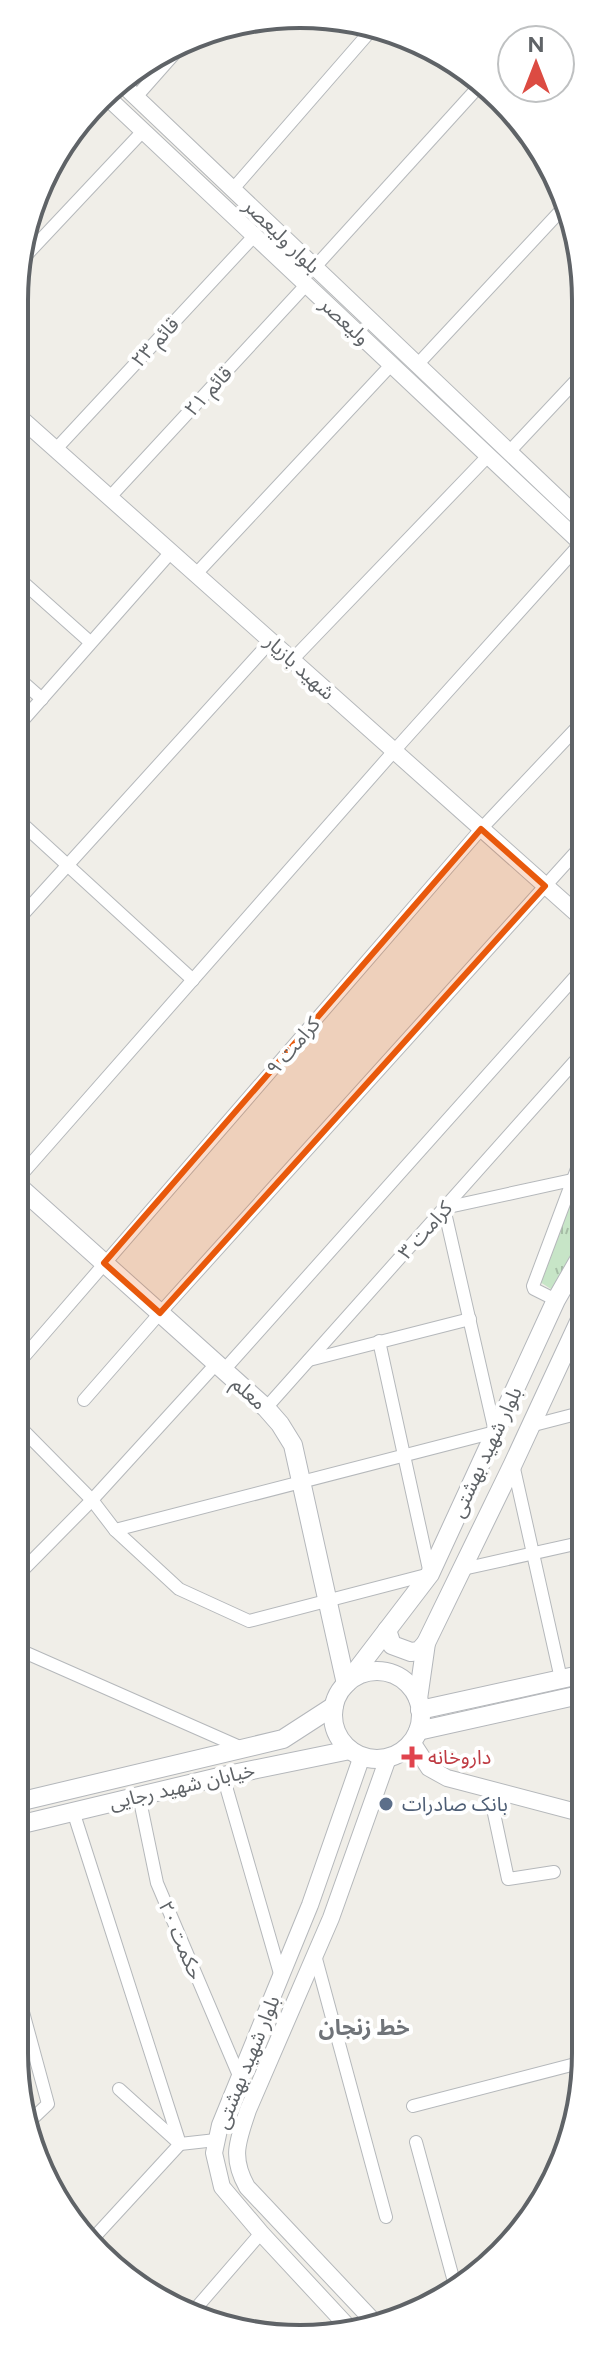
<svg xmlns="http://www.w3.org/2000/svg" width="600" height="2353" viewBox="0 0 600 2353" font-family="Figtree,'Noto Sans Arabic',sans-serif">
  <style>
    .park { fill: url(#park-tufts) }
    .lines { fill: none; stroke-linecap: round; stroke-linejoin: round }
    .minor-casing { stroke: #b5b8bb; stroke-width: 14 }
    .tertiary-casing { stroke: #b5b8bb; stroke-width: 18 }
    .secondary-casing { stroke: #b4b7bb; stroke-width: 20 }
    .minor { stroke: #fff; stroke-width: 12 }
    .tertiary { stroke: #fff; stroke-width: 16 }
    .secondary { stroke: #fff; stroke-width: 18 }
    .marked { fill: #e8590c; fill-opacity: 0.2; stroke: #e8590c; stroke-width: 6; stroke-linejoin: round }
    .health-dot { fill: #e0444e; stroke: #fff; stroke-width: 3 }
    .service-dot { fill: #5c6f8a; stroke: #fff; stroke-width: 3 }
    .labels { text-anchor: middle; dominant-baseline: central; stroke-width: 8; stroke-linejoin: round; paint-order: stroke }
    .street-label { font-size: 20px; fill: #5f6367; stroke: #fff }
    .health-label { font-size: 20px; fill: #be3a42; stroke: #fff; text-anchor: start }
    .service-label { font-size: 20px; fill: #4e5e75; stroke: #fff; text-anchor: start }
    .neighbourhood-label { font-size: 22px; font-weight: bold; fill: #707479; stroke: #fff }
    .rim { fill: none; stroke: #5f6367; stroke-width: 4 }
  </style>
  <defs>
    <pattern id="park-tufts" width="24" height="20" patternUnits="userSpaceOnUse" patternTransform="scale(2)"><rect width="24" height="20" fill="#c7e5c7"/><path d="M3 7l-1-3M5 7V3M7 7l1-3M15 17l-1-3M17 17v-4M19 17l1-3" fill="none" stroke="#a5bda5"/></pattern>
  </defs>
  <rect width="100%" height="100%" fill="#f0eee8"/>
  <polygon class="park" points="584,1167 584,1235 554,1291 540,1282"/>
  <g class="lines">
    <defs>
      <g id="minor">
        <polyline points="136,97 182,45"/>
        <polyline points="233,189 374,27"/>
        <polyline points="17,265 143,131"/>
        <polyline points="315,267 482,83"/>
        <polyline points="417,365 566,205"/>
        <polyline points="56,449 254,236"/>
        <polyline points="509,452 584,372"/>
        <polyline points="110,497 306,285"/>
        <polyline points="196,574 391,365"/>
        <polyline points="16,576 90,642"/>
        <polyline points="292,660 488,456"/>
        <polyline points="16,676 42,699"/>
        <polyline points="16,728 171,552"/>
        <polyline points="16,818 193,980"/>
        <polyline points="16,922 271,641"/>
        <polyline points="15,1182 394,751 581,543"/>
        <polyline points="556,1300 534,1289 533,1286 584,1150"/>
        <polyline points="309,1360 470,1319"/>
        <polyline points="15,1367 481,829 584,720"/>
        <polyline points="224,1370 584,967"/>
        <polyline points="84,1400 160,1313 584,843"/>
        <polyline points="266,1408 584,1051"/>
        <polyline points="15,1422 92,1500 115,1530 179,1589 249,1621 430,1574 379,1341"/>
        <polyline points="530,1426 584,1412"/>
        <polyline points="513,1464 561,1679"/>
        <polyline points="115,1530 495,1432 444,1208 572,1180"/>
        <polyline points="463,1569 584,1542"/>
        <polyline points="15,1578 92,1500 216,1364"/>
        <polyline points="15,1648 242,1748"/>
        <polyline points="223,1776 281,1977"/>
        <polyline points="489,1790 508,1879 554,1872"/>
        <polyline points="139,1796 157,1883 240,2078"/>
        <polyline points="73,1811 180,2144 216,2140"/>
        <polyline points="315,1955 386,2217"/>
        <polyline points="14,1979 48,2104 28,2123"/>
        <polyline points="413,2106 583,2062"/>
        <polyline points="416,2142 456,2289"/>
        <polyline points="88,2244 180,2144 119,2089"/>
        <polyline points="191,2314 261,2233"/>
      </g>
      <g id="tertiary">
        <polyline points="119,81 584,523"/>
        <polyline points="106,96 584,546"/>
        <polyline points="16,414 584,920"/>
        <polyline points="412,1742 429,1768 447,1778 584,1814"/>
        <path d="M379 2327 247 2187C230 2156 238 2141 248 2110L331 1918 388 1758"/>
        <polyline points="352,2331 261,2233 222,2187 214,2153 220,2125 310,1905 362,1756"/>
      </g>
      <g id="secondary">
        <polyline points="15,1183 266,1408 280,1424 293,1445 346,1684"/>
        <polyline points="387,1630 392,1645 411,1652 419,1651 426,1643"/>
        <circle cx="377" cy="1715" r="44"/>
        <polyline points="346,1684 430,1574 556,1300 584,1251"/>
        <polyline points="418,1699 426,1643 513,1464 584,1311"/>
        <polyline points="420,1710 584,1674"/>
        <polyline points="418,1731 584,1694"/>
        <polyline points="14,1803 283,1739 334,1706"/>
        <polyline points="14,1826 223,1776 350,1750"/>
      </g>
    </defs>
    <use href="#minor" class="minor-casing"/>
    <use href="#tertiary" class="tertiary-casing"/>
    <use href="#secondary" class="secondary-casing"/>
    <use href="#minor" class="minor"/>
    <use href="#tertiary" class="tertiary"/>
    <use href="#secondary" class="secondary"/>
  </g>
  <path class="marked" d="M481 829 545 886 160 1313 104 1263Z"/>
  <path class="health-dot" d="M408 1745h8v8h8v8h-8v8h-8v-8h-8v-8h8z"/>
  <circle class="service-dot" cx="386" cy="1804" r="8"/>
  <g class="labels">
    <g class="street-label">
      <text transform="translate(282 236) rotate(44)">بلوار ولیعصر</text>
      <text transform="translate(345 321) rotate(43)">ولیعصر</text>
      <text transform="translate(155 342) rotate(-47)">قائم ۲۳</text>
      <text transform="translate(208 391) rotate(-47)">قائم ۲۱</text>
      <text transform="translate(300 667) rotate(42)">شهید بازیار</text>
      <text transform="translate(293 1046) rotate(-49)">کرامت ۹</text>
      <text transform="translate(425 1230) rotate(-48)">کرامت ۳</text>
      <text transform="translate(249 1393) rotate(42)">معلم</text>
      <text transform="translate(486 1452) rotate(-65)">بلوار شهید بهشتی</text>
      <text transform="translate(182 1786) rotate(-13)">خیابان شهید رجایی</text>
      <text transform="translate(181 1940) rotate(67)">حکمت ۲۰</text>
      <text transform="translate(247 2062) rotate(-68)">بلوار شهید بهشتی</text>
    </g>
    <g class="health-label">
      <text x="428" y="1757">داروخانه</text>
    </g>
    <g class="service-label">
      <text x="402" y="1804">بانک صادرات</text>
    </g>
    <g class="neighbourhood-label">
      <text x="364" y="2027">خط زنجان</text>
    </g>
  </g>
  <path d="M0 0H600V2353H0ZM300 28H300A272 272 0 0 1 572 300V2053A272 272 0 0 1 300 2325H300A272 272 0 0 1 28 2053V300A272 272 0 0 1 300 28Z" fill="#fff" fill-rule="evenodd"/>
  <path class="rim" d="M300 28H300A272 272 0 0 1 572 300V2053A272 272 0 0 1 300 2325H300A272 272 0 0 1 28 2053V300A272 272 0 0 1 300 28Z"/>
  <g transform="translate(536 64)"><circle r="38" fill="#ffffff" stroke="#bfc1c2" stroke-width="2"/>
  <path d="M0-6L14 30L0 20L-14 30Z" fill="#dc4b42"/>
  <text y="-12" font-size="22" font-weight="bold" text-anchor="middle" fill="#5f6367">N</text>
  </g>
</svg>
